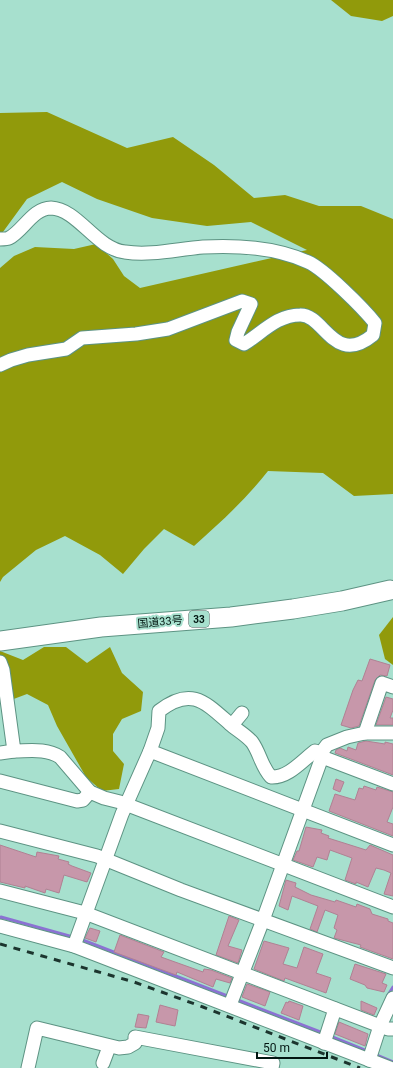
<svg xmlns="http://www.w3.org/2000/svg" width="393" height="1068" viewBox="0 0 393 1068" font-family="Roboto,'Noto Sans JP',sans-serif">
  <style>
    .forest { fill: #919a0b }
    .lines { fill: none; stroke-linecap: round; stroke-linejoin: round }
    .stream { stroke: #8b72d3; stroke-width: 3 }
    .building { fill: #c797aa; stroke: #b08193 }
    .minor-casing { stroke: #5d9383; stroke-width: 15 }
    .highway-casing { stroke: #5d9383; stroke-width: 21 }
    .minor { stroke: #fff; stroke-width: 13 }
    .highway { stroke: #fff; stroke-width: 19 }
    .rail { stroke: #1c352e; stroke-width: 3; stroke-dasharray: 7 7; stroke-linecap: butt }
    .labels { text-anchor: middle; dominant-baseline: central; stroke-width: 4; stroke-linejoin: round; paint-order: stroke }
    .shield { fill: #a7e0ce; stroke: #34534a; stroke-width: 1 }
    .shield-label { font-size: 10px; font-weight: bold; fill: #021611 }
    .street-label { font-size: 11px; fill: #021611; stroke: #a7e0ce }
  </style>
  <rect width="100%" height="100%" fill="#a7e0ce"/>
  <g class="forest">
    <polygon points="331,0 393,0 393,16 382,21 351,16"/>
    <path d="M47 112 127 148 173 137 214 165 254 198 285 195 319 206H361L393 219V494L354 496 323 473 268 471C246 499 221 522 194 546L164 529 144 549 123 574 100 555 65 536 36 550 3 577 0 582V268L14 256 35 247 74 249 96 244 113 259 124 276 140 288 307 250 251 222 207 226 152 218 97 199 62 182 27 199 0 236V113Z"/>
    <polygon points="393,617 393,665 385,659 379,635"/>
    <polygon points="44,647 66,647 87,663 110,647 122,673 143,692 141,711 122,719 113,734 113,751 124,764 119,789 102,791 86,777 57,726 48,705 27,694 11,700 0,681 0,651 23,660"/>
  </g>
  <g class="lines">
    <g class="stream">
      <polyline points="0,919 1,917 73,937"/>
      <polyline points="80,939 230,997"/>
      <polyline points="388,995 393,987"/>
      <polyline points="235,999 323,1033"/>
      <polyline points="330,1036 367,1051"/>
      <polyline points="374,1054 393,1062"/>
    </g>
  </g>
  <g class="building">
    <polygon points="370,659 390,665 387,676 380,675 375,680 359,726 351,728 341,725 353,690 358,680 362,681"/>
    <polygon points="386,697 393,699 393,710 390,718 393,718 393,725 376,725"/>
    <polygon points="366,741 385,744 385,742 393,744 393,775 335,753 336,750 340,748 347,751 348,747 356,750 358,743"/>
    <polygon points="336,779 344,782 340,792 333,789"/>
    <polygon points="364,786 376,790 377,787 393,792 393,807 387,822 393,824 393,836 329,811 335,794 355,800 359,788 363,789"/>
    <polygon points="306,827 322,830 321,833 329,836 328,838 366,850 370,845 393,855 393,896 384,894 391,873 384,870 376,868 368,887 356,882 356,884 345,880 352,858 330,850 327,860 317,857 313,867 293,860 297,851 299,851"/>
    <polygon points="0,845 36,857 37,852 59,856 58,859 69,862 68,864 72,866 91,873 87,882 64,875 59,893 46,889 45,893 25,886 25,888 0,882"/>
    <polygon points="286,880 296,883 295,887 311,895 335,902 336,900 356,907 357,904 370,909 372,914 388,919 388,921 393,923 393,959 360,947 361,945 334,938 337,930 334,928 338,915 325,910 317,932 310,929 318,906 292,896 288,910 279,906"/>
    <polygon points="229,916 239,920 228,946 242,950 238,963 216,955"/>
    <polygon points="90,928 100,931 96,942 85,938"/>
    <polygon points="120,935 164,952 161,957 203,972 204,969 211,970 232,978 230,983 216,979 213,987 177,972 176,975 114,952"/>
    <polygon points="264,941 289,948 283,964 297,968 304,947 323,954 316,973 331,978 326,993 285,978 284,981 254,969"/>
    <polygon points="355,964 386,974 382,983 387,985 384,992 367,988 365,985 350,979"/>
    <polygon points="247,984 270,992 265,1006 242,997"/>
    <polygon points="289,1001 303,1006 299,1020 281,1013 286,1002 288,1003"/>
    <polygon points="361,1001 377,1008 374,1015 361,1010"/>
    <polygon points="160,1005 178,1010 175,1026 156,1022"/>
    <polygon points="138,1014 149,1016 146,1028 135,1027"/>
    <polygon points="339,1022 368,1034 365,1046 335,1034"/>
  </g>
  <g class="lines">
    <defs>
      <g id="minor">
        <path d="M0 239C3 239 7 239 9 238 23 231 33 208 51 208 78 209 96 249 125 252 150 256 178 249 203 247 239 245 275 247 308 262 324 269 363 308 375 323L373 335C334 367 324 314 300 315 277 315 262 333 244 344L236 340 238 332 251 304 242 301 168 329 136 334 82 338 66 349 28 355 11 360 0 365"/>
        <path d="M0 662 3 670 14 751C29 751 46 748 60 757L90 792 104 798 120 802 393 907"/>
        <polyline points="232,725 242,713"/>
        <polyline points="365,733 382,683 393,687"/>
        <path d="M150 751 158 728 159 711C191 686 205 702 230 724 237 730 246 735 252 742 260 753 261 766 271 777 288 778 302 761 315 751L321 753"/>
        <polyline points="0,753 14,751"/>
        <polyline points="322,757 393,784"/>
        <polyline points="0,781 77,801 83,800 90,792"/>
        <polyline points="0,831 97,856 181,890 393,968"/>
        <polyline points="0,891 85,913 388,1029 393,1029"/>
        <polyline points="0,926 74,946 390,1068"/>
        <polyline points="74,946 122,814 150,751 393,845"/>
        <polyline points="230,1005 263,920 322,757 321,753 327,745 347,737 365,733 393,733"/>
        <polyline points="324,1043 335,1009"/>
        <polyline points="369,1060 380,1026 393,998"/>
        <polyline points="103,1063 109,1047"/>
        <polyline points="28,1068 37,1028 119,1048 128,1047 135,1043 135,1037 273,1063 272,1068"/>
      </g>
      <polyline id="highway" points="0,641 101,627 231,617 293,609 342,601 390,590"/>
    </defs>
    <use href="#minor" class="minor-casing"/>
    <use href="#highway" class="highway-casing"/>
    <use href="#minor" class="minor"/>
    <use href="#highway" class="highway"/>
    <polyline class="rail" points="0,944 134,982 203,1007 360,1068"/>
  </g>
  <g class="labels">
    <rect class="shield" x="189" y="611" width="20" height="16" rx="3"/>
    <g class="shield-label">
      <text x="199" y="619">33</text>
    </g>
    <g class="street-label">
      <text transform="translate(160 622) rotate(-5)">国道33号</text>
    </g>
  </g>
  <path d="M257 1052v6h70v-6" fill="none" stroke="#021611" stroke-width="2"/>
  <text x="263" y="1052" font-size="12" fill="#021611" stroke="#a7e0ce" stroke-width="3" paint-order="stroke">50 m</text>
</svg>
